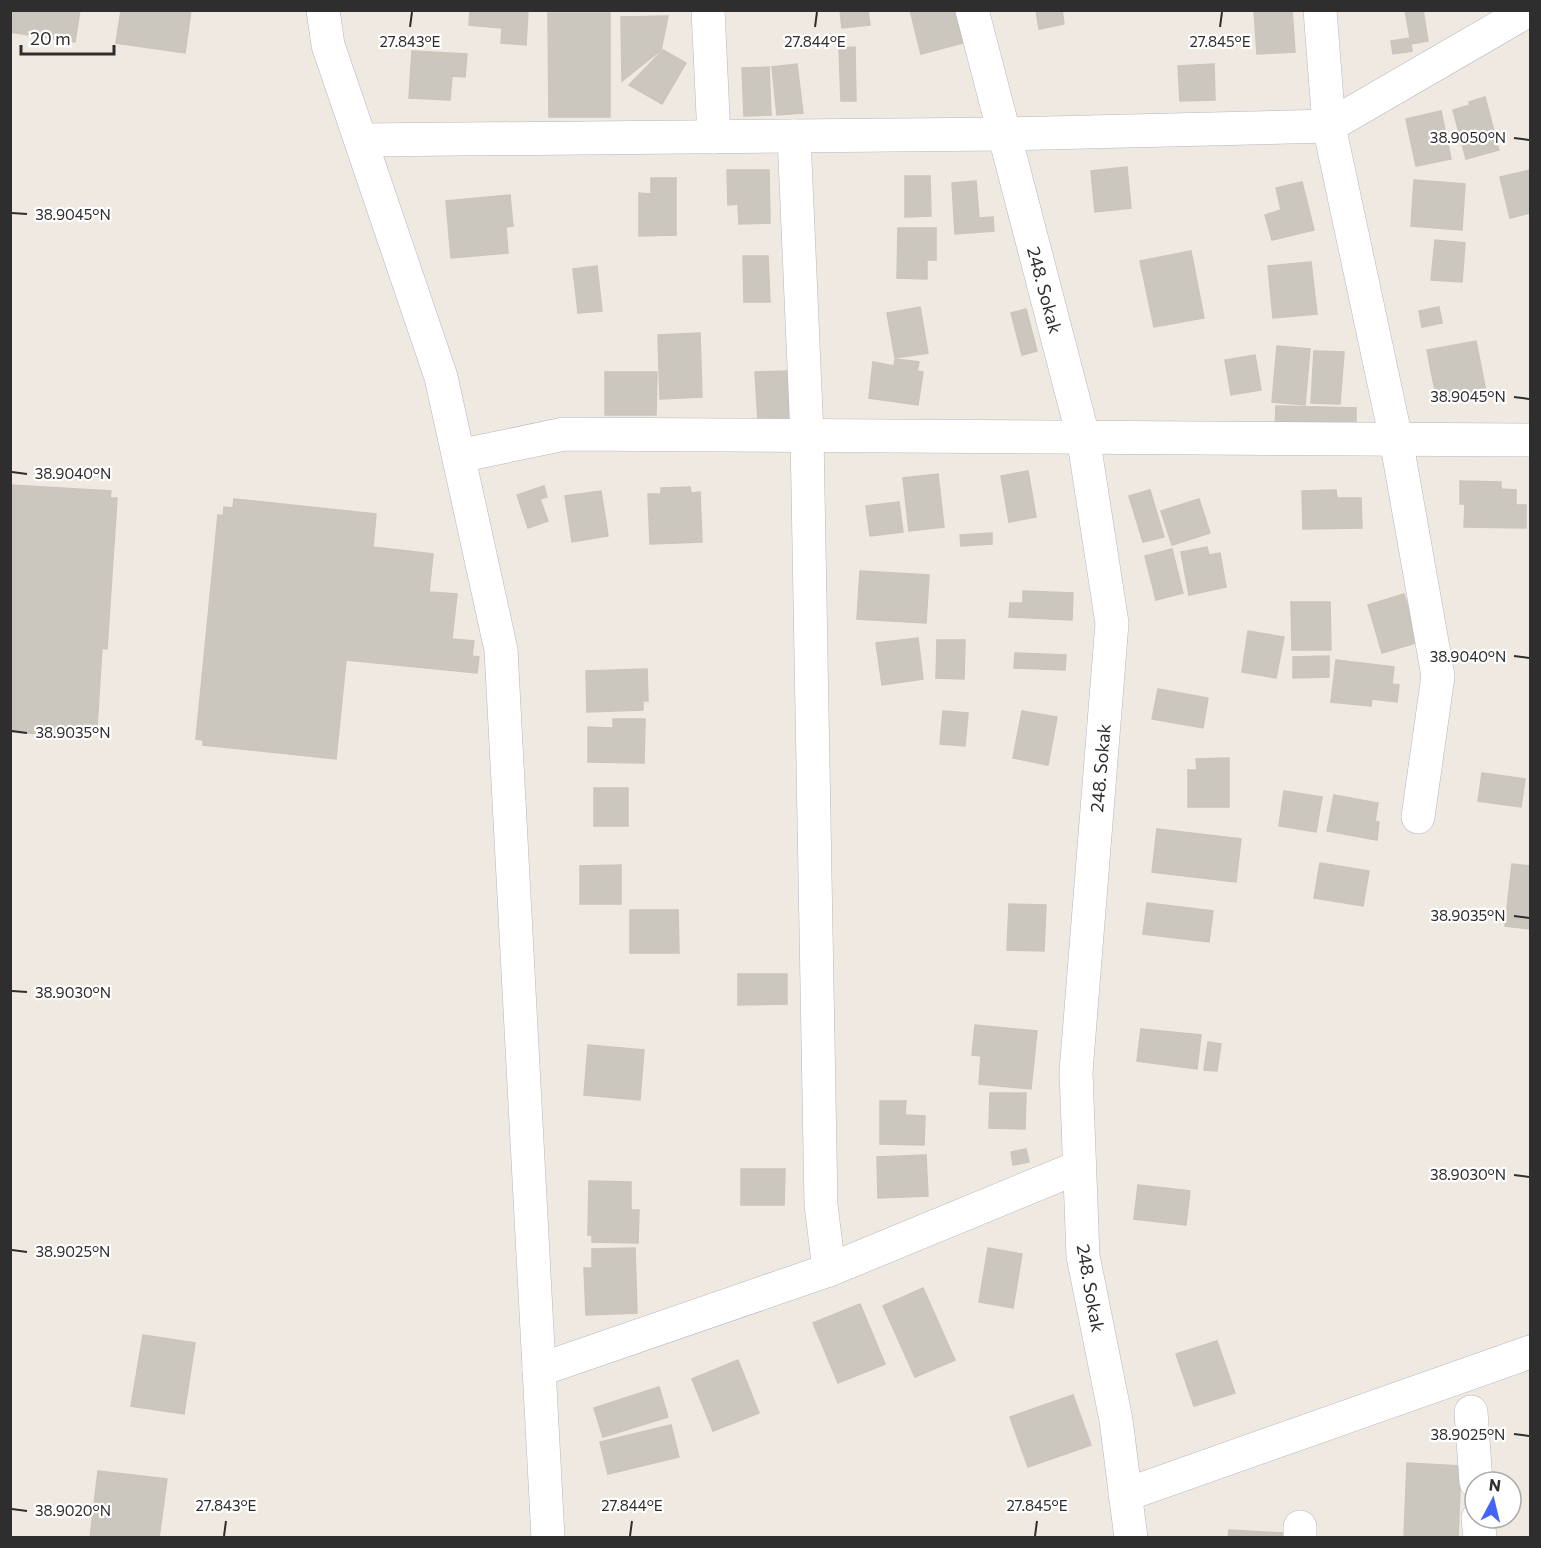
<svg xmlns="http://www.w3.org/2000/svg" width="1541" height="1548" viewBox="0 0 1541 1548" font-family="Commissioner,sans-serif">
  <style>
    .building { fill: #cbc7bf; stroke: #cbc5ba; stroke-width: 1.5 }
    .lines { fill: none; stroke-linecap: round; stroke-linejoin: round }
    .minor-casing { stroke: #b4b7c1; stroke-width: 34 }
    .minor { stroke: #fff; stroke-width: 33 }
    .ticks { fill: none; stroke: #2e2e2e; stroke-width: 2 }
    .labels { text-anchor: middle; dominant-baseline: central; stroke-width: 4.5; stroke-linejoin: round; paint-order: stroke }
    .street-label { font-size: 18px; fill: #2e2e2e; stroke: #fff }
    .ticks-label { font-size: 15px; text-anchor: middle; fill: #2e2e2e; stroke: #fff; stroke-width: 4.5; stroke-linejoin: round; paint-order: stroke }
  </style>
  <rect width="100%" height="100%" fill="#efe9e1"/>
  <g class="building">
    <polygon points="10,10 80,10 75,42 10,32"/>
    <polygon points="121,10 191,10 185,53 116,43"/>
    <polygon points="470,10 528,11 526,45 501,43 502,28 469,25"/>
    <polygon points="840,10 868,10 870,25 842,28"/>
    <polygon points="910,10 955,10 963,43 921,54"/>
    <polygon points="1036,10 1062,10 1064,24 1039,29"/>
    <polygon points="1254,10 1292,10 1295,52 1257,54"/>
    <polygon points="1405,10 1423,10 1428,41 1411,44 1412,51 1393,54 1391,41 1410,38"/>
    <polygon points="548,13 610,13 610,117 549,117"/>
    <polygon points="668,16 661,50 622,81 621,17"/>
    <polygon points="855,47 856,101 841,101 839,48"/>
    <polygon points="663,50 686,63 662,104 629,85"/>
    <polygon points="412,51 467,54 465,77 452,76 450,100 409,98"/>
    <polygon points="797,64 803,113 777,115 772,67"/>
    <polygon points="1214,64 1215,100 1180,101 1178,66"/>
    <polygon points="769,67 771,115 744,116 742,68"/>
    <polygon points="1485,97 1499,150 1466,159 1453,110 1470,105 1469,102"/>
    <polygon points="1441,111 1451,159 1416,166 1406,119"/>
    <polygon points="1127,167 1131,208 1095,212 1091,171"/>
    <polygon points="727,170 769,170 770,223 739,224 738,204 728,205"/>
    <polygon points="1530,170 1530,213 1510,218 1500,177"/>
    <polygon points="905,176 930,176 931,216 905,217"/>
    <polygon points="651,178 676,178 676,235 639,236 639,193 651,194"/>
    <polygon points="1414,180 1465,184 1462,230 1411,226"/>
    <polygon points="976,181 979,218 993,217 994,231 955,234 952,183"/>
    <polygon points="1302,182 1314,230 1272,240 1265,215 1281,210 1276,188"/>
    <polygon points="510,195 513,226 506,227 508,253 451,258 446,201"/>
    <polygon points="898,228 936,228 936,260 927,260 927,279 897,278"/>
    <polygon points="1435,240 1465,243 1462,282 1431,280"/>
    <polygon points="1191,251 1204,318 1154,327 1140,261"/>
    <polygon points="743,256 768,256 770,302 744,302"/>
    <polygon points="1311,262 1317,314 1273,318 1268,266"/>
    <polygon points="597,266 602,311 578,313 573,269"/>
    <polygon points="920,307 928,353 895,358 887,313"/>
    <polygon points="1439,307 1442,323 1422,327 1419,311"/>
    <polygon points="1026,309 1037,351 1022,355 1011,313"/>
    <polygon points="700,333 702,397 660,399 658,335"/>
    <polygon points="1476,341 1486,392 1437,401 1427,350"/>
    <polygon points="1277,346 1310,349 1305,405 1272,402"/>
    <polygon points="1314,351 1344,352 1340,404 1311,403"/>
    <polygon points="1255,355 1261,390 1231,395 1225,360"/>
    <polygon points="895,359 919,362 917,371 923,372 918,405 869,398 873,362 894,366"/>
    <polygon points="787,371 789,420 758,421 755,372"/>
    <polygon points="605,372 657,372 656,415 605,415"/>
    <polygon points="1276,406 1356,408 1356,433 1275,430"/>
    <polygon points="1028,471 1036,517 1009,522 1001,476"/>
    <polygon points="938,474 944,527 909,531 903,478"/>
    <polygon points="1460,481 1501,482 1501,489 1516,490 1516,505 1526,505 1526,528 1464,527 1465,504 1460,504"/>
    <polygon points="10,485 111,491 110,498 117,498 107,649 102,648 97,727 90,727 89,737 10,732"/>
    <polygon points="544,486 547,497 540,499 548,521 528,528 517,495"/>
    <polygon points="690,487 691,493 700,492 702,542 650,544 648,494 661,494 661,488"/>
    <polygon points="1150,490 1164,537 1143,542 1129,496"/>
    <polygon points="1336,490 1337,498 1361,498 1362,528 1303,529 1302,491"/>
    <polygon points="601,491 608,536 572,542 565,496"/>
    <polygon points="234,499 376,514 373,547 433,554 429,592 457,594 452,639 474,641 472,656 479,657 477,673 346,660 336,759 203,745 203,740 196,739 218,515 223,516 224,507 233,508"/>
    <polygon points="1199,499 1210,533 1172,545 1161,511"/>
    <polygon points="899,502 903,532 870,536 866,506"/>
    <polygon points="992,533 992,544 961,546 960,535"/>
    <polygon points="1207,547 1209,555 1220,553 1226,587 1189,595 1181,552"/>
    <polygon points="1172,549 1183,593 1156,600 1145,556"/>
    <polygon points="860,571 929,575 926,623 857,619"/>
    <polygon points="1023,591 1073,593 1072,620 1009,617 1010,603 1023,603"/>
    <polygon points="1404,594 1419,642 1382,653 1368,605"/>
    <polygon points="1291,602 1330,602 1331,650 1292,650"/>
    <polygon points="1248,631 1284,637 1276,678 1242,672"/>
    <polygon points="918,638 923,679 882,685 876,643"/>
    <polygon points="937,640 965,640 964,679 936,678"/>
    <polygon points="1015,653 1066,655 1065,670 1014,668"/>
    <polygon points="1329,656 1329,677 1293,678 1293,657"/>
    <polygon points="1336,660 1394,667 1392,684 1399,685 1397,702 1372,699 1371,706 1331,702"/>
    <polygon points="647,669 648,701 643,701 643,710 587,712 586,671"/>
    <polygon points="1158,689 1208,698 1203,728 1152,719"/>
    <polygon points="943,711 968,713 965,746 940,744"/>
    <polygon points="1022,711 1057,717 1048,765 1013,758"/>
    <polygon points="613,719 645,719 644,763 588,762 588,727 613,728"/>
    <polygon points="1229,758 1229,807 1188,807 1188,770 1197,770 1196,759"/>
    <polygon points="1482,773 1525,779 1521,807 1478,801"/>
    <rect x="594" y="788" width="34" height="38"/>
    <polygon points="1284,791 1322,797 1316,832 1279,826"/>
    <polygon points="1334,795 1378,803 1375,821 1379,822 1377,840 1327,831"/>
    <polygon points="1157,829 1241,839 1236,882 1152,872"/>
    <polygon points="1320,863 1369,871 1363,906 1314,898"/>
    <polygon points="1512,864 1530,866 1530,929 1505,926"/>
    <polygon points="621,865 621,904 580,904 580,866"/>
    <polygon points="1147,903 1213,911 1209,942 1143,934"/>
    <polygon points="1009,904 1046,905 1044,951 1007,950"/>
    <polygon points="630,910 678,910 679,953 630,953"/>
    <polygon points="738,974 787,974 787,1004 738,1005"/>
    <polygon points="975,1025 1037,1031 1031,1089 979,1084 981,1056 972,1055"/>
    <polygon points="1141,1029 1201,1035 1197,1069 1137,1061"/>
    <polygon points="1208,1042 1221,1044 1217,1071 1204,1070"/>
    <polygon points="588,1045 644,1050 640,1100 584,1095"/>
    <polygon points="990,1093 1026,1093 1025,1129 989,1128"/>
    <polygon points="880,1101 906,1101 905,1115 925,1116 924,1145 880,1144"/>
    <polygon points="1026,1149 1029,1162 1013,1165 1011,1152"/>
    <polygon points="926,1155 928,1196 878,1198 877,1157"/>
    <polygon points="741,1169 785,1169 784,1205 741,1205"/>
    <polygon points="589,1181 631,1182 631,1210 639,1210 638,1243 592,1242 592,1235 588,1235"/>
    <polygon points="1138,1185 1190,1191 1186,1225 1134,1219"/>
    <polygon points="635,1248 637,1313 586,1315 584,1268 592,1268 592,1249"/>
    <polygon points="988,1248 1022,1254 1013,1308 979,1302"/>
    <polygon points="923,1288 955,1360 915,1377 883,1306"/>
    <polygon points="860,1304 885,1364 838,1383 813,1323"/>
    <polygon points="143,1335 195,1343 184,1414 131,1406"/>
    <polygon points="1217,1341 1235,1393 1194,1406 1176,1354"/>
    <polygon points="738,1360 759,1413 713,1431 692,1379"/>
    <polygon points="659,1387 668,1417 603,1437 594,1408"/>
    <polygon points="1073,1395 1091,1445 1028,1467 1010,1417"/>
    <polygon points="671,1425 679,1457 608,1474 600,1442"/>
    <polygon points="1407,1463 1461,1466 1458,1538 1404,1538"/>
    <polygon points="98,1471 167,1479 159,1538 90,1538"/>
    <polygon points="1229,1530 1283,1533 1282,1538 1228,1538"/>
  </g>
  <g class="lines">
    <defs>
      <g id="minor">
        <polyline points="323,10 328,45 441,377 501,650 548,1538"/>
        <polyline points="708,10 714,137"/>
        <polyline points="972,10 1083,436 1112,623 1076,1072 1083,1256 1116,1420 1131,1538"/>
        <polyline points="1320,10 1329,126 1396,439 1438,676 1418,817"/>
        <polyline points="361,140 1004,134 1329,126 1529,10"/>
        <polyline points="459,456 564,434 1530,440"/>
        <polyline points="829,1270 1079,1167"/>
        <polyline points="539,1370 829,1270 821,1205 807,435 794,136"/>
        <polyline points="1471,1412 1476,1482"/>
        <polyline points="1125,1495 1530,1352"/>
        <polyline points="1478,1518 1480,1538"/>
        <polyline points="1300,1527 1300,1538"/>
      </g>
    </defs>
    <use href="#minor" class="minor-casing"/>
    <use href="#minor" class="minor"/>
  </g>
  <path class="ticks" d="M410 27 412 12M815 27 817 12M1220 27 1222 12M1514 138 1529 140M12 213 27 214M1514 397 1529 399M12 472 27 474M1514 656 1529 658M12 731 27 733M1514 916 1529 918M12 991 27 992M1514 1175 1529 1177M12 1250 27 1252M1514 1434 1529 1436M12 1509 27 1511M224 1536 226 1521M630 1536 632 1521M1035 1536 1037 1521"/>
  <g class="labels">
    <g class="street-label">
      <text transform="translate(1045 290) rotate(75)">248. Sokak</text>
      <text transform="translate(1100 768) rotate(-85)">248. Sokak</text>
      <text transform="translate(1091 1288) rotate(80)">248. Sokak</text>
    </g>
  </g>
  <g class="ticks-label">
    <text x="410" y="47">27.843°E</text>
    <text x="815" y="47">27.844°E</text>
    <text x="1220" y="47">27.845°E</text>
    <text x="1468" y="143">38.9050°N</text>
    <text x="73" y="220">38.9045°N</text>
    <text x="1468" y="402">38.9045°N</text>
    <text x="73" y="479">38.9040°N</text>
    <text x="1468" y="662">38.9040°N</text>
    <text x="73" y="738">38.9035°N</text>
    <text x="1468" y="921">38.9035°N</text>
    <text x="73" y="998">38.9030°N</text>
    <text x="1468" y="1180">38.9030°N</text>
    <text x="73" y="1257">38.9025°N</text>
    <text x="1468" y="1440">38.9025°N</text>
    <text x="226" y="1511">27.843°E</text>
    <text x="632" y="1511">27.844°E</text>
    <text x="1037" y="1511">27.845°E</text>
    <text x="73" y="1516">38.9020°N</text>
  </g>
  <rect width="1541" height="1548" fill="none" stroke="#2e2e2e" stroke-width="24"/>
  <g transform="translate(1493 1500) rotate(7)"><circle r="28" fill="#ffffff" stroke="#ababab" stroke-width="1.5"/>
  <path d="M0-4.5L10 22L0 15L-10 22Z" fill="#4264fb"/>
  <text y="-9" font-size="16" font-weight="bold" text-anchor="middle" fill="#2e2e2e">N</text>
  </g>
  <path d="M21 45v9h93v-9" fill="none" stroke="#2e2e2e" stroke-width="3"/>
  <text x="30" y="45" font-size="18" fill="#2e2e2e" stroke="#ffffff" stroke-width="4.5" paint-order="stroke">20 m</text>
</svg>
